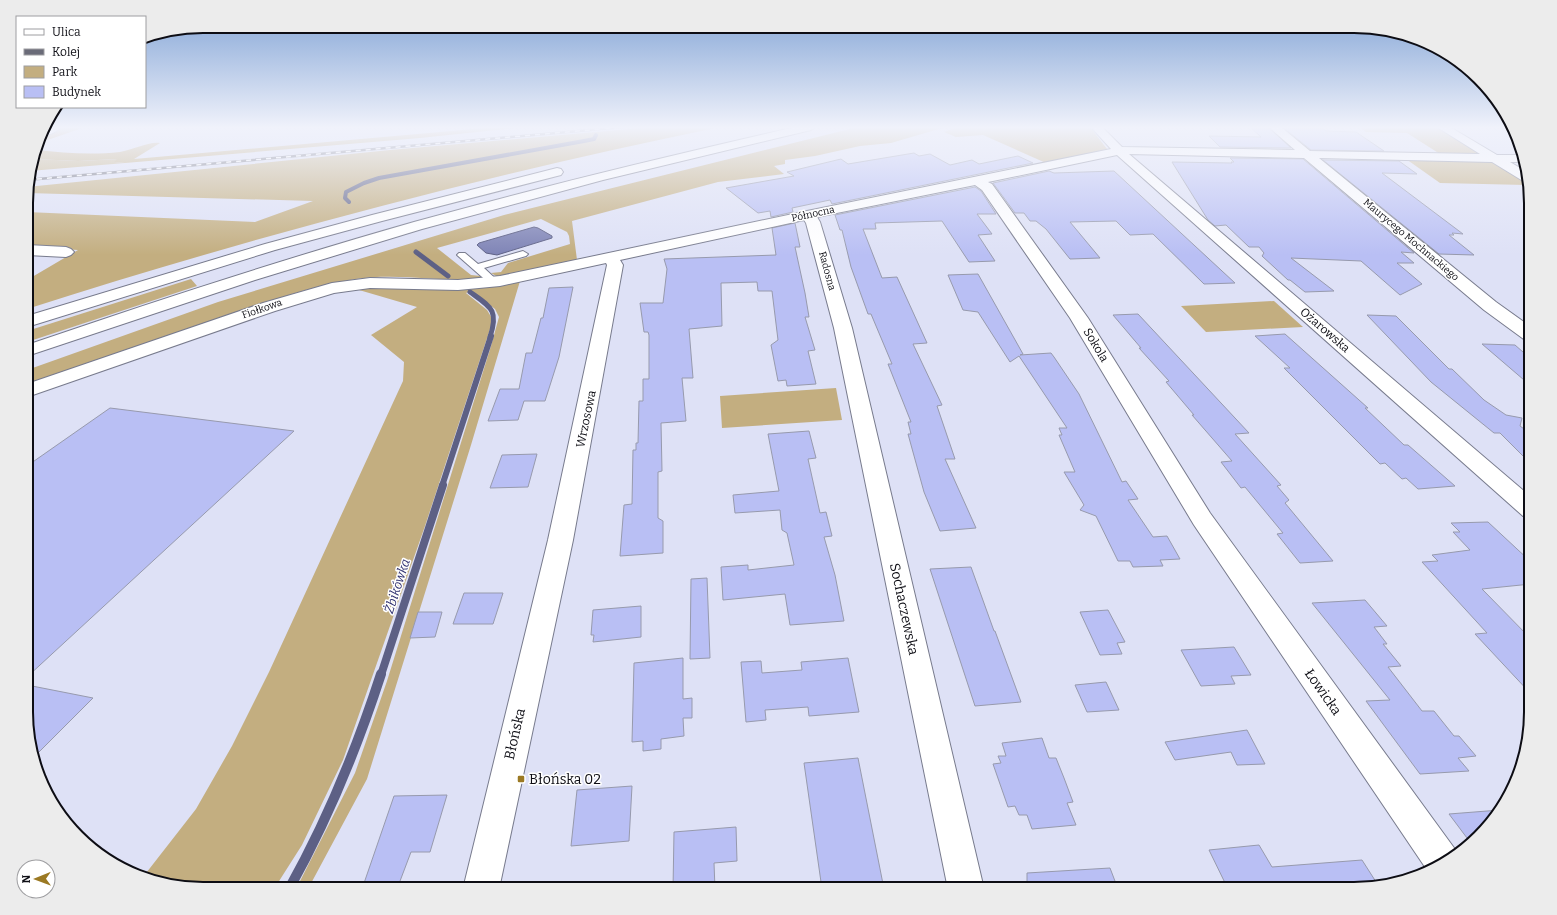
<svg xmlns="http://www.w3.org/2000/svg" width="1557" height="915" viewBox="0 0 1557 915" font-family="Bitter,serif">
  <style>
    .green { fill: #c3ae80 }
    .forest { fill: #bda571 }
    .water { fill: #7f84b6; stroke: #5d6085 }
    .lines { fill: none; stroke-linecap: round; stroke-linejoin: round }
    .stream-far4 { stroke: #5d6085; stroke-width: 4 }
    .stream-far3 { stroke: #5d6085; stroke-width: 5 }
    .stream-far2 { stroke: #5d6085; stroke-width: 6 }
    .stream-far1 { stroke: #5d6085; stroke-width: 8 }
    .stream { stroke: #5d6085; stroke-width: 10 }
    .building { fill: #b9bff4; stroke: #979aad }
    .lane-casing { stroke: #787b8d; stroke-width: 2 }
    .street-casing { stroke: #787b8d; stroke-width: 2 }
    .highway-casing { stroke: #787b8d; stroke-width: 2 }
    .lane { fill: #fff; fill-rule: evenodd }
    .street { fill: #fff; fill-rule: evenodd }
    .highway { fill: #fff; fill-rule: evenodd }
    .rail-casing { stroke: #6a6b78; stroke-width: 2.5 }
    .rail { stroke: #fff; stroke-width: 1.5; stroke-dasharray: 5; stroke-linecap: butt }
    .poi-dot { fill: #9b7923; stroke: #fff; stroke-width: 1.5 }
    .labels { text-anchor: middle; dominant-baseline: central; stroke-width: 3; stroke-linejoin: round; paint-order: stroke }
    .far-street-label { font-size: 10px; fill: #0d0d14; stroke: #fff }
    .street-label { font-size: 12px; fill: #0d0d14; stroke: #fff }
    .water-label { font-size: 13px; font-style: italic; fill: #313270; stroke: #fff }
    .near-street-label { font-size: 14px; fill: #0d0d14; stroke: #fff }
    .near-poi-label { font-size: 14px; fill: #0d0d14; stroke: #fff; text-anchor: start }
    .rim { fill: none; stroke: #0d0d14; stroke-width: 2 }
  </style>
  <rect width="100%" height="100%" fill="#dee1f6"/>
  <g class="green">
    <path d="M653 127H720C486 175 255 236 27 309V280L78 250 27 247V212L255 222 313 201 27 193V187L390 150Z"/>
    <path d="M858 127 942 128 891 143 860 146 815 156 785 160V164L774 166 784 174 718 182 572 221 577 260 498 277 491 273 501 272 508 263 570 244 569 236 567 232 541 219 437 248 471 275 481 276 477 280C436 281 396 273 356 279 308 286 259 305 213 321 151 343 89 365 27 386V370L218 302 504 215Z"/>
    <polygon points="957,127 1090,127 1107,149 1046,163 983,135 956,137 944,132"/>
    <polygon points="1359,127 1436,127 1482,155 1440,154 1407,133 1366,132"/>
    <polygon points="34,159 78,161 118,159 115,162 125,163 30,171"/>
    <polygon points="1406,159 1492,162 1529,185 1440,183"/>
    <polygon points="191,279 197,286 27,342 27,331"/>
    <path d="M520 281 471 445 367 779 308 889H296L355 773 387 681 491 346 499 317 495 309 472 291 466 293 487 310 493 320 425 526 343 760 302 845 274 889C231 889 183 894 143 877L196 809 232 746 269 672 403 381 404 362 371 335 417 307 359 290 371 286Z"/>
    <polygon points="1274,301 1303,327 1206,332 1181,306"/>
    <polygon points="836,388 842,420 722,428 720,396"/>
  </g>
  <g class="forest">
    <polygon points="61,127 85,127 39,143 41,136"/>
    <path d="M496 127H525L420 138 125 163 114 162 117 159 78 161 34 159 36 150C64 153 92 155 120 152 132 150 150 141 160 143L134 159Z"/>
  </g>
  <polygon class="water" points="534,227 538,228 552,236 552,238 497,255 486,253 477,245 479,243"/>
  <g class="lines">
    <polyline class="stream-far4" points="349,202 345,198 346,192 364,183 379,178 584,141 594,139 596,135"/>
    <g class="stream-far3">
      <polyline points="416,252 448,276"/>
      <path d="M470 292C491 307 499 310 490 337"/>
    </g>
    <polyline class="stream-far2" points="442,486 491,336"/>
    <polyline class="stream-far1" points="381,675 443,485"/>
    <path class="stream" d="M289 889C327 821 357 748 381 674"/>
  </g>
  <g class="building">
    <polygon points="1250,127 1268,127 1291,148 1220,147 1209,136 1261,137"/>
    <polygon points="1284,128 1322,128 1326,131 1356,132 1384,151 1311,150"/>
    <polygon points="914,153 919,156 930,154 950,165 972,160 979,164 1018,156 1033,163 832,204 830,200 792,208 793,212 771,217 770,211 758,213 726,188 794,176 787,172 841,159 848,164"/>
    <polygon points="1230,158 1303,159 1414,253 1401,252 1414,263 1397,263 1422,284 1400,295 1361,261 1291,258 1334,291 1305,292 1290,280 1288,280 1262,256 1264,253 1259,247 1249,247 1226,225 1215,226 1208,220 1172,162 1232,163 1231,162 1234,162"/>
    <polygon points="1323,160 1399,161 1417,174 1382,173 1463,234 1452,233 1454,235 1449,235 1474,255 1439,254"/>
    <polygon points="1049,171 1054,173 1114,171 1235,283 1204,284 1153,234 1130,235 1116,221 1070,222 1100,258 1070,259 1046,229 1036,221 1030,221 1024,213 1015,213 993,183"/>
    <polygon points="975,187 981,191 996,214 977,214 992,234 978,235 995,261 969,262 942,221 875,223 876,229 863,229 882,278 897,277 927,343 913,344 942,405 937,406 955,459 945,459 976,528 940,531 924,492 908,434 911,434 908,422 911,422 888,364 892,364 871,314 868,314 851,267 842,230 840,230 835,215"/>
    <polygon points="795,223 800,247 795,247 805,293 809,317 805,317 815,350 808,351 816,384 787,386 786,380 778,381 771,345 778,340 772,291 758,291 757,282 721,283 722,326 689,329 693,378 682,378 686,421 661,423 662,471 658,472 658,518 663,521 663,553 620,556 624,505 632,504 633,450 636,450 636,443 638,443 639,401 643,401 643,379 649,379 649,335 648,332 644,332 640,303 663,303 667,269 664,259 776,255 772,228"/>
    <polygon points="978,274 1023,354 1020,355 1051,353 1054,357 1079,394 1122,482 1126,481 1138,499 1128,500 1153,537 1167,536 1180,559 1160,560 1163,566 1133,567 1130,561 1118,561 1096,516 1080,510 1084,505 1064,472 1075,472 1059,435 1062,435 1059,428 1067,428 1019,356 1010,362 978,312 963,310 948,275"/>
    <polygon points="573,287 559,357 545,401 524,401 518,420 488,421 500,389 519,389 526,353 532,353 541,318 543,318 549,288"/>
    <polygon points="1138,314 1249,433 1235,434 1281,485 1277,486 1289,500 1285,503 1333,561 1300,563 1277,534 1283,533 1245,487 1241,488 1221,462 1232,461 1192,415 1194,415 1166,382 1169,381 1139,348 1141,348 1113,315"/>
    <polygon points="1367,315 1396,316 1449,369 1452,369 1484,400 1506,415 1522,418 1520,426 1531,434 1531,464 1500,433 1494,433 1431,382"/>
    <polygon points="1285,334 1368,408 1365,408 1404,445 1408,445 1455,486 1418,489 1406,478 1402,479 1385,463 1380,464 1284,368 1290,368 1255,336"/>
    <polygon points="1482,344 1515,345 1531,359 1531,386"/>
    <polygon points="110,408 294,431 27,677 27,466"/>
    <polygon points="809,431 816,458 808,459 820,513 826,512 832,536 824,537 835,575 844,621 790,625 785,594 723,600 721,567 748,565 748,570 794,565 787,533 782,530 780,510 735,513 733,495 779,491 768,434"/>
    <polygon points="537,454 528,487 490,488 502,455"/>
    <polygon points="1488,522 1531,562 1531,584 1482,589 1531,639 1531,694 1475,634 1487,633 1422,562 1438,561 1432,555 1470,550 1453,532 1460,532 1451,523"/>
    <polygon points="971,567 994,631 995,631 1021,702 975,706 930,569"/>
    <polygon points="707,578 710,658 690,659 691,579"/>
    <polygon points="464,593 503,593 493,624 453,624"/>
    <polygon points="1365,600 1387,626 1374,627 1387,644 1383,644 1401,666 1388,667 1422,711 1434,711 1454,736 1459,736 1476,756 1458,758 1469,771 1420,774 1366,701 1390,700 1312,603"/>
    <polygon points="641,606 641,637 593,642 594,635 591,635 593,610"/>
    <polygon points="1108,610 1125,642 1117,643 1122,654 1100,655 1080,612"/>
    <polygon points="418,612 442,612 435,637 410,638"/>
    <polygon points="1234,647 1251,675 1231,676 1235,684 1201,686 1181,650"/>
    <polygon points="683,658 683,699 692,698 692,718 683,718 684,736 661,739 661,749 643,751 643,741 632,742 634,663"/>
    <polygon points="848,658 859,712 809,716 808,707 765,710 766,720 746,722 741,662 761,661 762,673 802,670 801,662"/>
    <polygon points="1106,682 1119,710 1087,712 1075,685"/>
    <polygon points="27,685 93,698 35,756 27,735"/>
    <polygon points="1247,730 1265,764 1237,765 1231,752 1175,760 1165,742"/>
    <polygon points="1042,738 1049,758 1056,758 1064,778 1073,802 1067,803 1076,825 1032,829 1027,815 1019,815 1015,806 1008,807 993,764 1001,763 998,756 1006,756 1002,743"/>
    <polygon points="858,758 884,889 822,889 804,763"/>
    <polygon points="632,786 629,841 571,846 577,790"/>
    <polygon points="447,795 430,852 411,852 397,889 362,889 394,796"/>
    <polygon points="1500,810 1479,837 1467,838 1449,814"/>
    <polygon points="736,827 737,861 714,863 715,889 673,889 674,832"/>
    <polygon points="1259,845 1272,867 1362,860 1378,885 1366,889 1228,889 1209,850"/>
    <polygon points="1110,868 1118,889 1027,889 1027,873"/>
  </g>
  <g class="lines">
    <defs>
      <polygon id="lane" points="523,251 528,254 526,256 484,268 499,282 494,285 490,284 457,255 459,253 465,253 478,264"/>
      <g id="street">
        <path d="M46 127H61C57 132 47 136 41 136L43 128Z"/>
        <polygon points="1091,127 1102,127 1122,147 1295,150 1269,127 1281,127 1310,151 1480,154 1437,127 1450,127 1497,155 1523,155 1525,162 1510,162 1527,172 1528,182 1523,181 1492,162 1319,158 1496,302 1531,327 1531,341 1525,340 1484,310 1304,158 1129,154 1531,497 1531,518 1523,516 1117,155 988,182 992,184 1088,318 1210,513 1457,852 1457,854 1443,865 1427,870 1194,525 1070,318 982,190 975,185 817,217 820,222 852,328 984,889 948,889 834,328 806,223 804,220 620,260 623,265 573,540 499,889 463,889 548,540 607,265 606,263 500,286 458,290 370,288 334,293 275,311 27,397 27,384 263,303 332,283 370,278 458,280 500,276 807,211 1111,149"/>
        <polygon points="27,245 66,247 71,249 74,252 71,255 66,257 27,255"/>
      </g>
      <g id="highway">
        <path d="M796 127H816L811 130 603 180 422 229 255 280 27 356V345C155 301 284 259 414 222 540 187 668 156 796 127Z"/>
        <polygon points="557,168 561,169 563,172 561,175 382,221 275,250 27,327 27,316 265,244 372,215"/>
      </g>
    </defs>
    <use href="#lane" class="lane-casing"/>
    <use href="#street" class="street-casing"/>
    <use href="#highway" class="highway-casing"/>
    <use href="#lane" class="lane"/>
    <use href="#street" class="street"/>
    <use href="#highway" class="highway"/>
    <defs>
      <polyline id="rail" points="27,180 623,127"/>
    </defs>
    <use href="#rail" class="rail-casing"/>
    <use href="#rail" class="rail"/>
  </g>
  <linearGradient id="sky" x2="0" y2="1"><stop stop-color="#7ea1d4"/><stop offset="0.5" stop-color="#f0f2fb"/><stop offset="1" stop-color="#f0f2fb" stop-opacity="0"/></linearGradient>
  <rect width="1557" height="255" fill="url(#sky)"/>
  <rect class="poi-dot" x="517" y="775" width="8" height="8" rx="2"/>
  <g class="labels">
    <g class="far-street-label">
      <text transform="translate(813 214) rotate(-12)">Północna</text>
      <text transform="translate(1411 240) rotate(40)">Maurycego Mochnackiego</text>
      <text transform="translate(827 271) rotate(75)">Radosna</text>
      <text transform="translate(262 309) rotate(-19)">Fiołkowa</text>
    </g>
    <g class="street-label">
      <text transform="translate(1325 330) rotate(41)">Ożarowska</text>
      <text transform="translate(1096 345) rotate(59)">Sokola</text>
      <text transform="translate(586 419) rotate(-78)">Wrzosowa</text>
    </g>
    <g class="water-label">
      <text transform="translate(397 586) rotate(-72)">Żbikówka</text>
    </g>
    <g class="near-street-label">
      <text transform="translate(904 609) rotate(78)">Sochaczewska</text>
      <text transform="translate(1323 692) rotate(55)">Łowicka</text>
      <text transform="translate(515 734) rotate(-77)">Błońska</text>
    </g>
    <g class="near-poi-label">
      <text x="529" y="779">Błońska 02</text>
    </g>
  </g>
  <path d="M0 0H1557V915H0ZM203 33H1354A170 170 0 0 1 1524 203V712A170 170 0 0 1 1354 882H203A170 170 0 0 1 33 712V203A170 170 0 0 1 203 33Z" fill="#ececec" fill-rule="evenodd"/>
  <path class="rim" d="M203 33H1354A170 170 0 0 1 1524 203V712A170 170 0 0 1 1354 882H203A170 170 0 0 1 33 712V203A170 170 0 0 1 203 33Z"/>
  <rect x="16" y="16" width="130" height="92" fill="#ffffff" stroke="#9e9ea1"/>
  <rect x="24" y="29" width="20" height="6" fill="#ffffff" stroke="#9e9ea1"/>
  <text x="52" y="36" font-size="12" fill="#0d0d14">Ulica</text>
  <rect x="24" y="49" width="20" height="6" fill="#6a6b78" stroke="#9e9ea1"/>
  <text x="52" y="56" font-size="12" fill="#0d0d14">Kolej</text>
  <rect x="24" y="66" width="20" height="12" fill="#c3ae80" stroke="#9e9ea1"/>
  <text x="52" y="76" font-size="12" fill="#0d0d14">Park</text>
  <rect x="24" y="86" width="20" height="12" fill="#b9bff4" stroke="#9e9ea1"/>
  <text x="52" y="96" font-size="12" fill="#0d0d14">Budynek</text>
  <g transform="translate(36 879) rotate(269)"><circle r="19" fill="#ffffff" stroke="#9e9ea1"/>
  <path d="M0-3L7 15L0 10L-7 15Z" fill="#9b7923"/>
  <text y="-6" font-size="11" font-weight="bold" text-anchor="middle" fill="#0d0d14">N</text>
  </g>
</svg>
